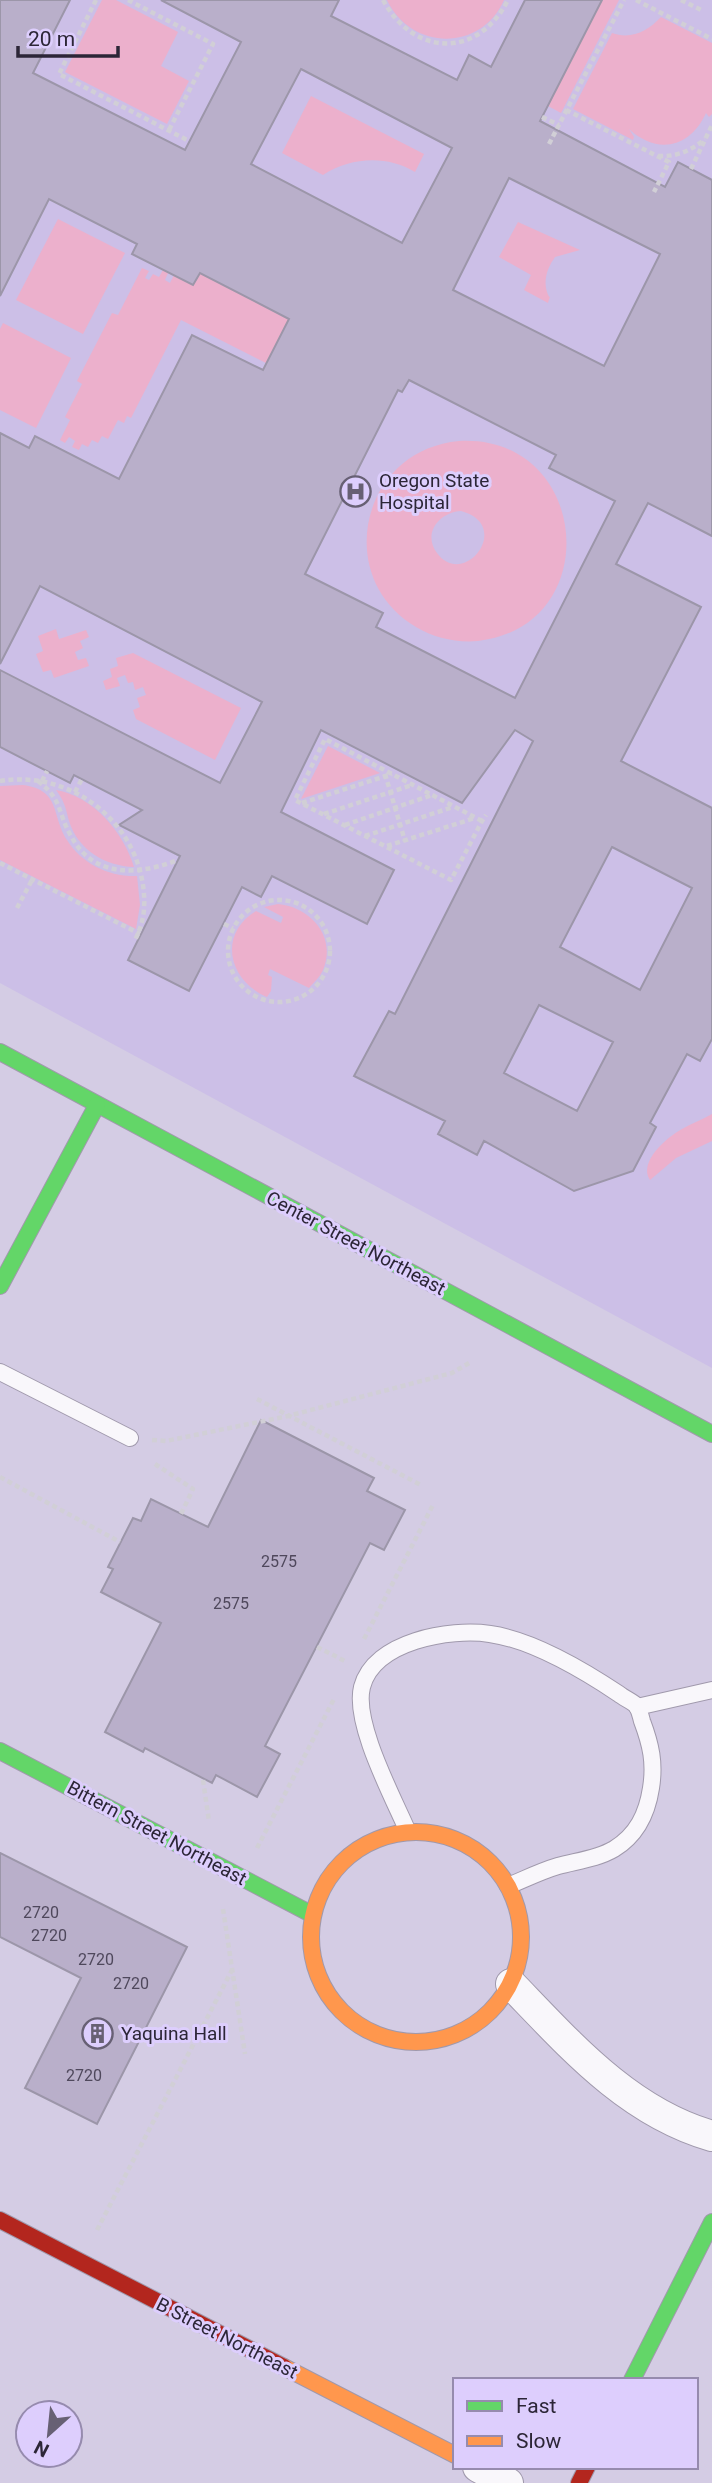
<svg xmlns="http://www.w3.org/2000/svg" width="712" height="2483" viewBox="0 0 712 2483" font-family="Roboto,sans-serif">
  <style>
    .built { fill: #ccbfe7 }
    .green { fill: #ecb0cc; fill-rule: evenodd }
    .building { fill: #b9afca; stroke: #9c96a9; stroke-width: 2; fill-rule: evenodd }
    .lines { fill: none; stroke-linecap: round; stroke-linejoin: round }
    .lane-casing { stroke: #a099ac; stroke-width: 18 }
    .street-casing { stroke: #a099ac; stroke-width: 32 }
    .fast-casing { stroke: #a099ac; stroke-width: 18 }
    .slow-casing { stroke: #a099ac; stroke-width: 18 }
    .jam-casing { stroke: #a099ac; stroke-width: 18 }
    .path { stroke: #d1cfd6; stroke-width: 4.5; stroke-dasharray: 5 3.5; stroke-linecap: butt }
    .lane { stroke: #f9f7fb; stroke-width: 16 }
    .street { stroke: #f9f7fb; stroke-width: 30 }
    .fast { stroke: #63d668; stroke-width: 16 }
    .slow { stroke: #ff974d; stroke-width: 16 }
    .jam { stroke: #b3261e; stroke-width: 16 }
    .labels { text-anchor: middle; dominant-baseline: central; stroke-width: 6; stroke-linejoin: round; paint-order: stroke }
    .number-label { font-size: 16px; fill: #4f485c }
    .poi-label { font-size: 19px; fill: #2c2637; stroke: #ddcefd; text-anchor: start }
    .street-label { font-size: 19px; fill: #2c2637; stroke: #ddcefd }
  </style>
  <rect width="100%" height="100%" fill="#d4cce4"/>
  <polygon class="built" points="0,0 712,0 712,1368 0,983"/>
  <g class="green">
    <polygon points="102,0 116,0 178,32 161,66 189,81 167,124 65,72"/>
    <path d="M387 0H504C481 52 411 51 387 0Z"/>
    <polygon points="602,0 619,0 561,113 548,106"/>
    <path d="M661 17 712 43V114L709 117 706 113C690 148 657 155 629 129L634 137 633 140 573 109 612 33C631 40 648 31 661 17Z"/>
    <path d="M311 96 424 154 415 172C387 155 351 157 323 175L282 153Z"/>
    <polygon points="58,219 125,253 83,334 16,300"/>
    <path d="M518 222 580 250 555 257C548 267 543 279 547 292 550 301 551 293 548 303L524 290 531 275 499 257Z"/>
    <polygon points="142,268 149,271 145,278 149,280 153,274 159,277 163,270 168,273 165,280 170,283 174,275 193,285 200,273 289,319 266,363 181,320 131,418 127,416 124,423 118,420 108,439 102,436 98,443 92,440 88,447 82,444 79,450 72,447 75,441 69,437 65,443 60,440 70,420 65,417 82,384 77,381 112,313 118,315"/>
    <polygon points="3,323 71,358 36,428 0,410 0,329"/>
    <path d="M459 441C590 434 607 626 478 641 457 643 434 638 416 627 332 577 361 450 459 441ZM461 511C514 525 464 590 437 553 422 533 440 512 461 511Z"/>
    <polygon points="56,629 59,639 86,630 89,637 80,641 83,648 75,652 78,660 86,658 89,666 54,678 51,670 43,672 36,654 43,651 38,636"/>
    <polygon points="133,653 241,708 215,760 136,719 133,710 140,707 137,698 146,695 143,687 135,690 133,682 128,683 125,675 117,678 120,686 106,690 103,681 112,677 110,669 118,666 116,658"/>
    <polygon points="328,746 380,773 301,799"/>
    <path d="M23 785C61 790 51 815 67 840 82 864 109 877 137 876L140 905 136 929 0 860V786Z"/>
    <path d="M56 790C93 796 124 833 134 867 105 866 78 850 69 821 66 809 64 800 56 790Z"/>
    <path d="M278 904C310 907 337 936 323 970 320 977 314 982 309 988L270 969 268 975 272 977 271 991 267 997C229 981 217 935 256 911L281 923 283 917 264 907Z"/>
    <path d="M712 1114V1141L676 1158 650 1180C638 1162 667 1137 682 1129 692 1123 702 1120 712 1114Z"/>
  </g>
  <g class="building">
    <path d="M0 0H70L33 73 185 150 241 42 161 0H339L331 16 457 80 469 55 491 67 525 0H602L540 121 665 187 678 162 712 180V536L648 503 616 564 701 607 621 761 712 808V1039L700 1061 687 1054 650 1123 656 1127 633 1171 574 1191 484 1141 477 1155 438 1134 445 1121 354 1076 389 1011 395 1014 533 741 515 730 462 803 321 730 281 812 394 870 367 924 272 876 261 897 242 887 189 991 128 960 180 856 119 825 142 810 74 775 70 783 0 747V670L220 783 262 702 40 586 0 664V433L29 448 35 436 119 479 192 335 263 370 289 319 200 273 193 285 132 254 137 244 49 199 0 296ZM301 69 452 148 402 243 251 164ZM509 178 660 254 604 366 453 290ZM409 380 556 455 549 468 615 501 515 698 376 627 383 613 305 574 398 390 402 392ZM612 847 692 888 640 990 560 947ZM539 1005 613 1042 577 1111 504 1073Z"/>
    <polygon points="261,1420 374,1478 367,1491 405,1510 384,1550 370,1543 265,1746 280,1754 257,1797 216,1775 212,1783 145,1748 143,1752 105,1732 161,1623 101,1592 113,1569 108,1567 133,1518 141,1521 151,1499 208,1527"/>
    <polygon points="0,1853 187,1947 97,2124 25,2088 81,1978 0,1937"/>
  </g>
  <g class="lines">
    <defs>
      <g id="lane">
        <polyline points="0,1372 130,1438"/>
        <polyline points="637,1707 712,1690"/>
        <path d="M408 1832C393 1797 353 1723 362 1687 374 1641 450 1628 490 1634 533 1640 583 1670 619 1694 624 1698 633 1702 637 1706 639 1710 641 1717 642 1721 651 1745 655 1763 651 1788 647 1814 637 1835 614 1849 597 1859 576 1861 558 1866 541 1871 525 1879 508 1886"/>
      </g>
      <g id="street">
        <path d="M511 1984C570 2045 628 2112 712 2136"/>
        <polyline points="478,2467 508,2483"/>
      </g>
      <g id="fast">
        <polyline points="0,1052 712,1434"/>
        <polyline points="0,1286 97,1105"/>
        <polyline points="0,1751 313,1915"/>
        <polyline points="632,2380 712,2222"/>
      </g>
      <g id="slow">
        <circle cx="416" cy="1937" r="105"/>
        <polyline points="284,2367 455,2455"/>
      </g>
      <g id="jam">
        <polyline points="0,2220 284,2367"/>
        <polyline points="579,2483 587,2467"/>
      </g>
    </defs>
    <use href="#lane" class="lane-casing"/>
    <use href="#street" class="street-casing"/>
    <use href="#fast" class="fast-casing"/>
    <use href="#slow" class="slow-casing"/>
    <use href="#jam" class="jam-casing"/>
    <g class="path">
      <polyline points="96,0 59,74 189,141"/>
      <polyline points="128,0 213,44 169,130"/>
      <path d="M383 0C414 57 478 59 508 0"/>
      <polyline points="636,0 712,39"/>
      <polyline points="681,0 701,10"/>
      <polyline points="566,110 669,162 654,192"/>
      <polyline points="542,117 559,125"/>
      <polyline points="549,144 624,0"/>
      <path d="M658 156C676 157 691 151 705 139"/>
      <polyline points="691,169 712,125"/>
      <polyline points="385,774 405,841"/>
      <path d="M0 781C67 770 133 817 143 885 146 907 144 923 134 942"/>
      <path d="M38 781C63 800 57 812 71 836 94 879 139 875 178 860"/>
      <polyline points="42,781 47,771"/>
      <polyline points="75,792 83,777"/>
      <polyline points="302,803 392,774"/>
      <polyline points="324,814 412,785"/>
      <polyline points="482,821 325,739 295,800 451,880 482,821 486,815"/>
      <polyline points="345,825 432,795"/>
      <polyline points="365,836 453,807"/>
      <polyline points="387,846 475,818"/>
      <polyline points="0,863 140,934"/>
      <circle cx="279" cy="951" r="51"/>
      <polyline points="17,908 32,880"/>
      <polyline points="224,924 233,928"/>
      <polyline points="257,1399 421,1485"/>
      <polyline points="152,1440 166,1441 288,1416 452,1373 469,1363"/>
      <polyline points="155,1464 193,1489 181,1514"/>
      <polyline points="0,1477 120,1542"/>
      <polyline points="364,1639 434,1503"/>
      <polyline points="317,1647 347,1662"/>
      <polyline points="203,1780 209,1821"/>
      <polyline points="257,1848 335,1697"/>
      <polyline points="223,1909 245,2054"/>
      <polyline points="97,2230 232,1970"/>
    </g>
    <use href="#lane" class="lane"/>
    <use href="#street" class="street"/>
    <use href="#fast" class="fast"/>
    <use href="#slow" class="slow"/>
    <use href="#jam" class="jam"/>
  </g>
  <defs>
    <symbol id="hospital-ring" viewBox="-11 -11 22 22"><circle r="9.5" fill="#ddcefd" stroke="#676074" stroke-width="1.5"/><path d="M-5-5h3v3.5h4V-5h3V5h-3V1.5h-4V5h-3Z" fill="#676074"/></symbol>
    <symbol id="building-ring" viewBox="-11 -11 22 22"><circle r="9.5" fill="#ddcefd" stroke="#676074" stroke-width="1.5"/><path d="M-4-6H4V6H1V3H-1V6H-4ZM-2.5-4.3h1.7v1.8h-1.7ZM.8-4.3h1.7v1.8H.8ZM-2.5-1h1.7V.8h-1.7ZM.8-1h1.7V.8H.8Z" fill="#676074"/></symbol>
  </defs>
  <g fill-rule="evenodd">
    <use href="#hospital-ring" x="338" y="474" width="35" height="35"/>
    <use href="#building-ring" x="80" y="2016" width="35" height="35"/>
  </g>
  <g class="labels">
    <g class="number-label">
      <text x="279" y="1561">2575</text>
      <text x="231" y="1603">2575</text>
      <text x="41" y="1912">2720</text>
      <text x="49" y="1935">2720</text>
      <text x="96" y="1959">2720</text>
      <text x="131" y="1983">2720</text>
      <text x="84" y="2075">2720</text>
    </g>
    <g class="poi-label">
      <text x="379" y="480">Oregon State<tspan x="379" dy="22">Hospital</tspan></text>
      <text x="121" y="2033">Yaquina Hall</text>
    </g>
    <g class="street-label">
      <text transform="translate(356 1243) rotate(28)">Center Street Northeast</text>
      <text transform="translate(157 1833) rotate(28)">Bittern Street Northeast</text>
      <text transform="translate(227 2338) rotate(27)">B Street Northeast</text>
    </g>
  </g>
  <rect x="453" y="2378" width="245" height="91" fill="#ddcefd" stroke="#968bae" stroke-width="2"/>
  <rect x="467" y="2401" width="35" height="10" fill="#63d668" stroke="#968bae" stroke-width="2"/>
  <text x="516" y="2413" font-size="21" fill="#2c2637">Fast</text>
  <rect x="467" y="2436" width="35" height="10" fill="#ff974d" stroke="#968bae" stroke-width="2"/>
  <text x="516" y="2448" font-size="21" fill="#2c2637">Slow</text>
  <g transform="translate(49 2434) rotate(207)"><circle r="33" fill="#ddcefd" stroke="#968bae" stroke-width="2"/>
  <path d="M0-5L12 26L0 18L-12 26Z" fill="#676074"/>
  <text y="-10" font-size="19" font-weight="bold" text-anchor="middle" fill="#2c2637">N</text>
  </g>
  <path d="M18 46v10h100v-10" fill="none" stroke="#2c2637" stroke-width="3.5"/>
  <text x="28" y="46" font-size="21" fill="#2c2637" stroke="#ddcefd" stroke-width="5" paint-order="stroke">20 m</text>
</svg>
